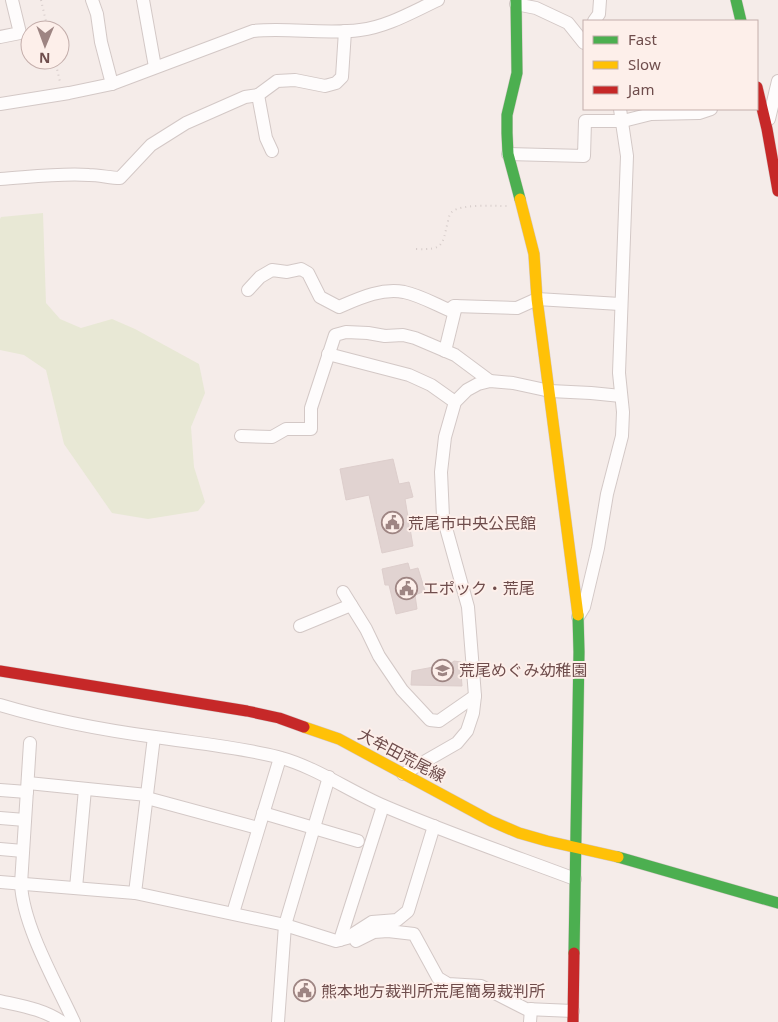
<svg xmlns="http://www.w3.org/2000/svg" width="778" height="1022" viewBox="0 0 778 1022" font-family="'Noto Sans','Noto Sans JP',sans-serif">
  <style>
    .green { fill: #e8e8d5 }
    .building { fill: #e1d3d1; stroke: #ddcecc }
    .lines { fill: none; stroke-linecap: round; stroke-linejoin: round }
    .street-casing { stroke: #d3c8c6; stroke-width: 14 }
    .fast-casing { stroke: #d4c7c6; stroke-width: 12 }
    .slow-casing { stroke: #d4c7c6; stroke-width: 12 }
    .jam-casing { stroke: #d4c7c6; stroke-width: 12 }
    .path { stroke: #d6ccca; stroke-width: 2; stroke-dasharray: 1 4; stroke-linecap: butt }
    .street { stroke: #fefcfc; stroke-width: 12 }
    .fast { stroke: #4caf50; stroke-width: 11 }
    .slow { stroke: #ffc107; stroke-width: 11 }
    .jam { stroke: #c62828; stroke-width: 11 }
    .labels { text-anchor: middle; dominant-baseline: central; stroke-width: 4; stroke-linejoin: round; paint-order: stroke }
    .poi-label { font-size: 16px; fill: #6f4d4c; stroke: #fdefea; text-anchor: start }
    .street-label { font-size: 16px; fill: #6f4d4c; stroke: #fdefea }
  </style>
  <rect width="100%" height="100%" fill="#f5ece9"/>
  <polygon class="green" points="43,213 46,303 60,319 81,328 112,319 135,329 199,364 205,393 191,427 194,467 205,502 198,511 148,519 112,513 64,444 46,370 24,355 0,350 0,219 1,217"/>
  <g class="building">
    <polygon points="393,459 399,484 409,482 413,497 405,499 413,546 382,553 369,495 346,500 340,469"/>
    <polygon points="408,563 410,570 418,568 425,591 415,595 417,609 396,614 389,585 385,585 382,569"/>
    <polygon points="454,661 461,662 463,666 461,673 462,686 411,685 412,671 450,664"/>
  </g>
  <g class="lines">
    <defs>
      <g id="street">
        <polyline points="92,0 97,14 101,42 112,84"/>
        <polyline points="143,0 155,67"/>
        <polyline points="516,4 536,8 568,23 584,43"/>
        <polyline points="594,21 599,14 600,0"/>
        <polyline points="0,37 20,33 12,0"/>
        <polyline points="258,95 266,138 272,151"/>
        <path d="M0 104 69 93 112 84 253 31C288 27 324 35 360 30 387 27 414 11 438 0"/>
        <polyline points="769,119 778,81"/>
        <polyline points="508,154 584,156 585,121 623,121 651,114 699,113 711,109"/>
        <path d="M0 179C30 177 60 173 89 175 100 175 110 178 120 178L151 145 186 123 245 97 258 95 277 81 295 80 325 86 336 83 342 77 345 31"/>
        <path d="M248 290 260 277 272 270 287 272 301 269 308 273 320 297 339 307C360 298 381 288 404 292 419 295 435 304 449 310L454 306 517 308 537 299 620 304"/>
        <polyline points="445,351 456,306"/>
        <polyline points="328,354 409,375 431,385 455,402"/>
        <polyline points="241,436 272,437 286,429 311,429 311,408 335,335 346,332 368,333 385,336 403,335 415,338 455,355 490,381"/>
        <polyline points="343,592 366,629 379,656 402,690 430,720 439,721 475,696"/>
        <polyline points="578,617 584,607 598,548 607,494 622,436 623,412 619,373 627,156 620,109"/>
        <polyline points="300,626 351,605"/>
        <path d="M0 705C50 720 103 730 155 737 196 743 238 747 278 757 316 767 349 791 384 806 447 833 511 855 575 879"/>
        <path d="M30 743 21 884C23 926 56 983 74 1022"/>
        <polyline points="403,774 457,743 467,731 473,713 475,696 468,607 443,517 441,472 445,437 455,402 467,390 478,384 490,381 513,383 550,391 591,393 621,396"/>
        <polyline points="28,783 147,795"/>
        <polyline points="0,790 27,792"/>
        <polyline points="147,798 258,828"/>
        <polyline points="263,813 358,841"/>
        <polyline points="0,818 25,820"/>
        <polyline points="0,849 23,851"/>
        <polyline points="0,882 135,893 285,925 336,941 347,938 372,922 397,920 408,911 434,826"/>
        <polyline points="76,888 85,789"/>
        <polyline points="135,893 154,737"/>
        <polyline points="233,913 280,758"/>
        <polyline points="340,940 383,806"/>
        <polyline points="356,941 374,932 388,931 414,934 438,978 448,984 481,986 526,1009 573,1011"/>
        <path d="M0 1001C22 1006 43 1009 62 1022"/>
        <polyline points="278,1022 285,925 329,777"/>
        <polyline points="530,1022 531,1009"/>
      </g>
      <g id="fast">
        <polyline points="516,0 517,73 507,115 507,133 508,154 520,199"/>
        <polyline points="736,0 741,21"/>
        <polyline points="618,857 778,903"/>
        <polyline points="574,953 579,652 578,615"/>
      </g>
      <g id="slow">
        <polyline points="520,199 534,254 537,299 578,615"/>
        <polyline points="304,727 339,739 491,821 519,833 547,841 618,857"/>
      </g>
      <g id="jam">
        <polyline points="757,87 767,129 778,191"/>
        <polyline points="0,671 247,711 279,718 304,727"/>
        <polyline points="573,1022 574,953"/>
      </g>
    </defs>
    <use href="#street" class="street-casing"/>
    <use href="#fast" class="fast-casing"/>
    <use href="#slow" class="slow-casing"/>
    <use href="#jam" class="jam-casing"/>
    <g class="path">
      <polyline points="41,0 48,30"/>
      <polyline points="55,60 60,82"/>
      <path d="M416 249C444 250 442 246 448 221 449 217 449 214 453 211 463 204 494 206 507 206"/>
    </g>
    <use href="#street" class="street"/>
    <use href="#fast" class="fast"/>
    <use href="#slow" class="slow"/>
    <use href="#jam" class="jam"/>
  </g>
  <defs>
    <symbol id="civic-ring" viewBox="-11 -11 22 22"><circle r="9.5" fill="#fdefea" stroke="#9e8583" stroke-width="1.5"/><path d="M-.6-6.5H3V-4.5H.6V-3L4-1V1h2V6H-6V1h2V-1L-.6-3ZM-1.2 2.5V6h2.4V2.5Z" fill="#9e8583"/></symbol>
    <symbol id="school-ring" viewBox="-11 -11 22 22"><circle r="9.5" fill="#fdefea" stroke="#9e8583" stroke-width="1.5"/><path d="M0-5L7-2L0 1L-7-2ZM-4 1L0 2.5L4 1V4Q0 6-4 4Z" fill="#9e8583"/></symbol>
  </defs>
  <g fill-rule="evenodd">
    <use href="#civic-ring" x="380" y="510" width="25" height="25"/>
    <use href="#civic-ring" x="394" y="576" width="25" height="25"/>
    <use href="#school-ring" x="430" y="658" width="25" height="25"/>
    <use href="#civic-ring" x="292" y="978" width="25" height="25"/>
  </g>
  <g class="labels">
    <g class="poi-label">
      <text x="408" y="523">荒尾市中央公民館</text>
      <text x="423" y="588">エポック・荒尾</text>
      <text x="459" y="670">荒尾めぐみ幼稚園</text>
      <text x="321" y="991">熊本地方裁判所荒尾簡易裁判所</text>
    </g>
    <g class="street-label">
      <text transform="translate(402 755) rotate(28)">大牟田荒尾線</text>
    </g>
  </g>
  <rect x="583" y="20" width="175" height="90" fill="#fdefea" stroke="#c4aeab"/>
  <rect x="593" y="36" width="25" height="8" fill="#4caf50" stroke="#c4aeab"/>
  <text x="628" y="45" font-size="15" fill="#6f4d4c">Fast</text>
  <rect x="593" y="61" width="25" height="8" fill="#ffc107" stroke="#c4aeab"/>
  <text x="628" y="70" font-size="15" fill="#6f4d4c">Slow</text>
  <rect x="593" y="86" width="25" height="8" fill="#c62828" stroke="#c4aeab"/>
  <text x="628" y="95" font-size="15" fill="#6f4d4c">Jam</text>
  <g transform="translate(45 45) rotate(181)"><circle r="24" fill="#fdefea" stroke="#c4aeab"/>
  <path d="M0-4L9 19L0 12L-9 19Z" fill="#9e8583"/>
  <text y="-8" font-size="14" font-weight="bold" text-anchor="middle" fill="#6f4d4c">N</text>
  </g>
</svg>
